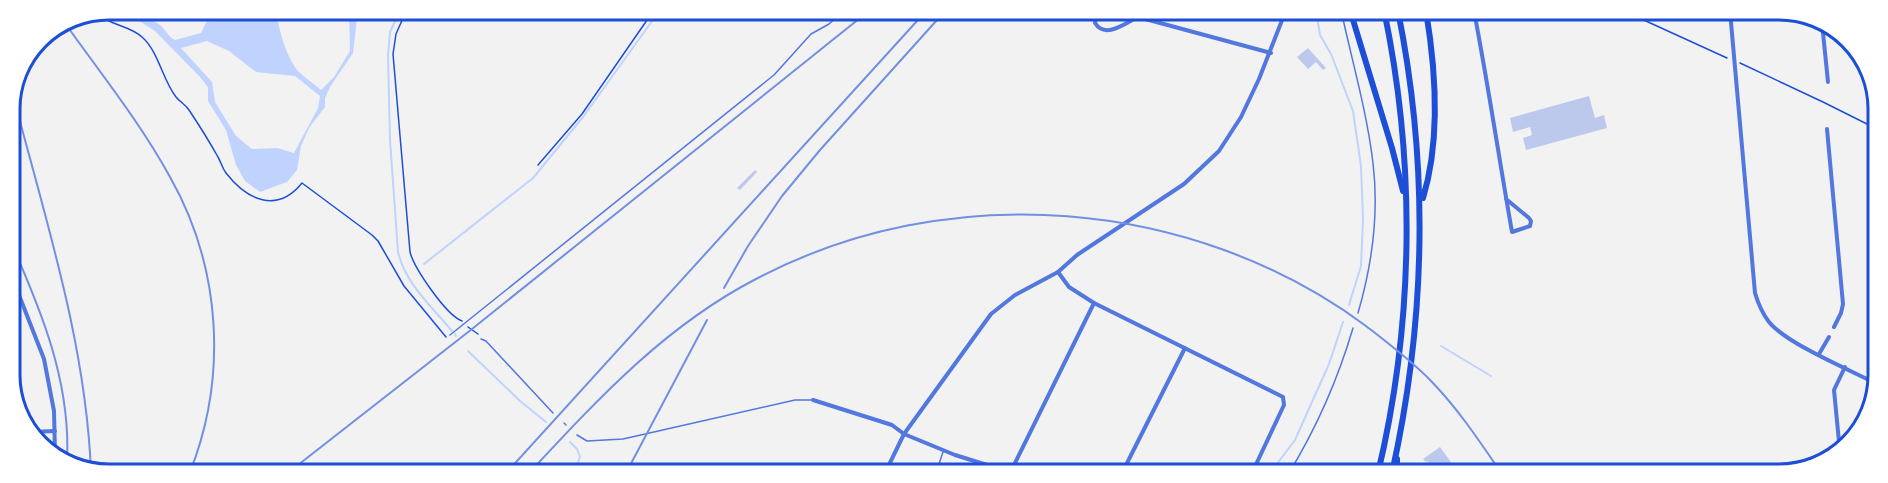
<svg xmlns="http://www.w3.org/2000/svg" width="1888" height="483" viewBox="0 0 1888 483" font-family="Arial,sans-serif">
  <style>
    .water { fill: #bfd3fe; fill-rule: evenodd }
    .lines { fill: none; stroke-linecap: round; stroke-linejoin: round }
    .stream { stroke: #bfd3fe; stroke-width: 2 }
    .building { fill: #bdc9ec }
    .path { stroke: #1d4ed8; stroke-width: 1.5 }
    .service { stroke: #5277de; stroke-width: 1.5 }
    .minor { stroke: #5277de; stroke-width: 4 }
    .trunk { stroke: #1d4ed8; stroke-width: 6 }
    .rail { stroke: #7290e2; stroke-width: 2 }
    .rim { fill: none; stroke: #1d4ed8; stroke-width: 3 }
  </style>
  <rect width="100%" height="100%" fill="#f2f2f2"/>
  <path class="water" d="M133 9H150L146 13C151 21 155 21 161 26 167 31 168 37 175 40L201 33 210 14 208 9H276C278 27 286 58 299 72 305 78 314 84 321 90L334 77 350 51 349 9H358L353 53 330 87 325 98V107L309 128 301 146 297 170 287 182 260 192 245 181 236 165 226 130 208 101V87L200 77 155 31 133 17ZM207 41 229 51 256 72 295 76 320 96 318 108 294 153 277 148 252 149 236 136 215 102 212 82 181 48Z"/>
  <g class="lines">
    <g class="stream">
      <path d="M401 9 390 32 388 56 390 140 398 252C405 283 432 307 452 331"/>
      <polyline points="1313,10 1316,19"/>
      <polyline points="1316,10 1320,35 1331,54 1353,111 1361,166 1363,219 1361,266 1349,305"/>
      <polyline points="424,264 533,178 583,117 660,10"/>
      <polyline points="455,334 456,336"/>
      <polyline points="1441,346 1491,376"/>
      <polyline points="468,351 520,401 546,422"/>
      <polyline points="570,473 577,465 580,457 577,449 570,442"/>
      <polyline points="1270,473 1295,440 1329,364 1343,322"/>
    </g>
  </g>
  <g class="building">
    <polygon points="1308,48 1326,68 1323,70 1316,62 1308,69 1297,57"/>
    <polygon points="1589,96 1595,118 1604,115 1607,128 1526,150 1523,138 1532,135 1530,127 1513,132 1510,118"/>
    <polygon points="755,170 757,172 740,190 737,188"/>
    <polygon points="1440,447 1459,473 1436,473 1427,461 1426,462 1423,459"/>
  </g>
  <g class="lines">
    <g class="path">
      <path d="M407 9 396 34 393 54 410 252C414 268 446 315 462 321"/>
      <polyline points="1624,11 1727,58"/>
      <path d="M98 13C110 26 129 25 142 37 159 52 162 79 176 97 180 102 185 104 189 110 199 125 209 141 218 157 221 162 222 168 226 173 247 200 277 214 302 183L372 235 378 241 404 286 446 337"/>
      <polyline points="1740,63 1823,102 1877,129"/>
      <polyline points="538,165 582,114 654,10"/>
      <polyline points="468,327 478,334"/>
    </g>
    <g class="service">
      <path d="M1341 10C1352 61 1367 112 1373 163 1379 213 1372 265 1358 313"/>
      <polyline points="450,335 774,75 811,34 829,24 844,10"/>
      <polyline points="481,339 486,341 553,413"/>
      <polyline points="564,423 566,425"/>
      <polyline points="577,435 587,441 623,439 795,400 812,400"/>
      <polyline points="936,473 943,452"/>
      <path d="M1289 473C1317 427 1338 379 1353 328"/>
    </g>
    <g class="minor">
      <path d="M1101 10 1096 15 1095 23C1105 39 1124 24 1136 18"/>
      <polyline points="1112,10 1271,53"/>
      <path d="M1474 11C1488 84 1499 158 1512 232L1530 226 1531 221 1529 218 1506 199"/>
      <path d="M1730 11 1755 293C1758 303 1762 313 1769 322 1787 344 1850 370 1877 384"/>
      <polyline points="1822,23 1828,82"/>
      <polyline points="1827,129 1843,304 1841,313 1834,327"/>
      <polyline points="10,272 44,359 54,411 55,454"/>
      <polyline points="1058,272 1069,287 1094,303 1283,397 1284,405 1252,473"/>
      <polyline points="1819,354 1829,337"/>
      <polyline points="813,400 892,425 904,434 955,455 1013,473"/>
      <polyline points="31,432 55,431"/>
      <polyline points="1840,452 1834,390 1845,367"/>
      <polyline points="885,473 904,434 991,314 1015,295 1058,272 1077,255 1184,184 1219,151 1241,117 1259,79 1286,10"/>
      <polyline points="1012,473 1014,465 1094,303"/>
      <polyline points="1122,473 1185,348"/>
    </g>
    <g class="trunk">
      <polyline points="1350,10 1392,148 1403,191"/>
      <path d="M1423 198C1441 139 1436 71 1426 11"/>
      <path d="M1378 473C1414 322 1416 163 1384 10"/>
      <path d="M1392 473C1426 320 1429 165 1398 11"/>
      <polyline points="1397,473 1397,459"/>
    </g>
    <g class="rail">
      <path d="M67 26C102 75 141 124 170 177 221 267 228 376 190 472"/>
      <path d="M13 95C45 218 86 343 91 472"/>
      <path d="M10 240C41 310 71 382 67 460"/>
      <polyline points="724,288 748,246 782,196 820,150 946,10"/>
      <polyline points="289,472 472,329 870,10"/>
      <polyline points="507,472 927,10"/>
      <path d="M530 472C598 399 665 326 756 279 947 178 1192 197 1366 326 1389 344 1412 361 1432 382 1459 410 1480 442 1502 474"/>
      <polyline points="626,473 707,320"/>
    </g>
  </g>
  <path d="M0 0H1888V483H0ZM109 20H1779A89 89 0 0 1 1868 109V375A89 89 0 0 1 1779 464H109A89 89 0 0 1 20 375V109A89 89 0 0 1 109 20Z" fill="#fff" fill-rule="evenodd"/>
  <path class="rim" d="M109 20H1779A89 89 0 0 1 1868 109V375A89 89 0 0 1 1779 464H109A89 89 0 0 1 20 375V109A89 89 0 0 1 109 20Z"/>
</svg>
